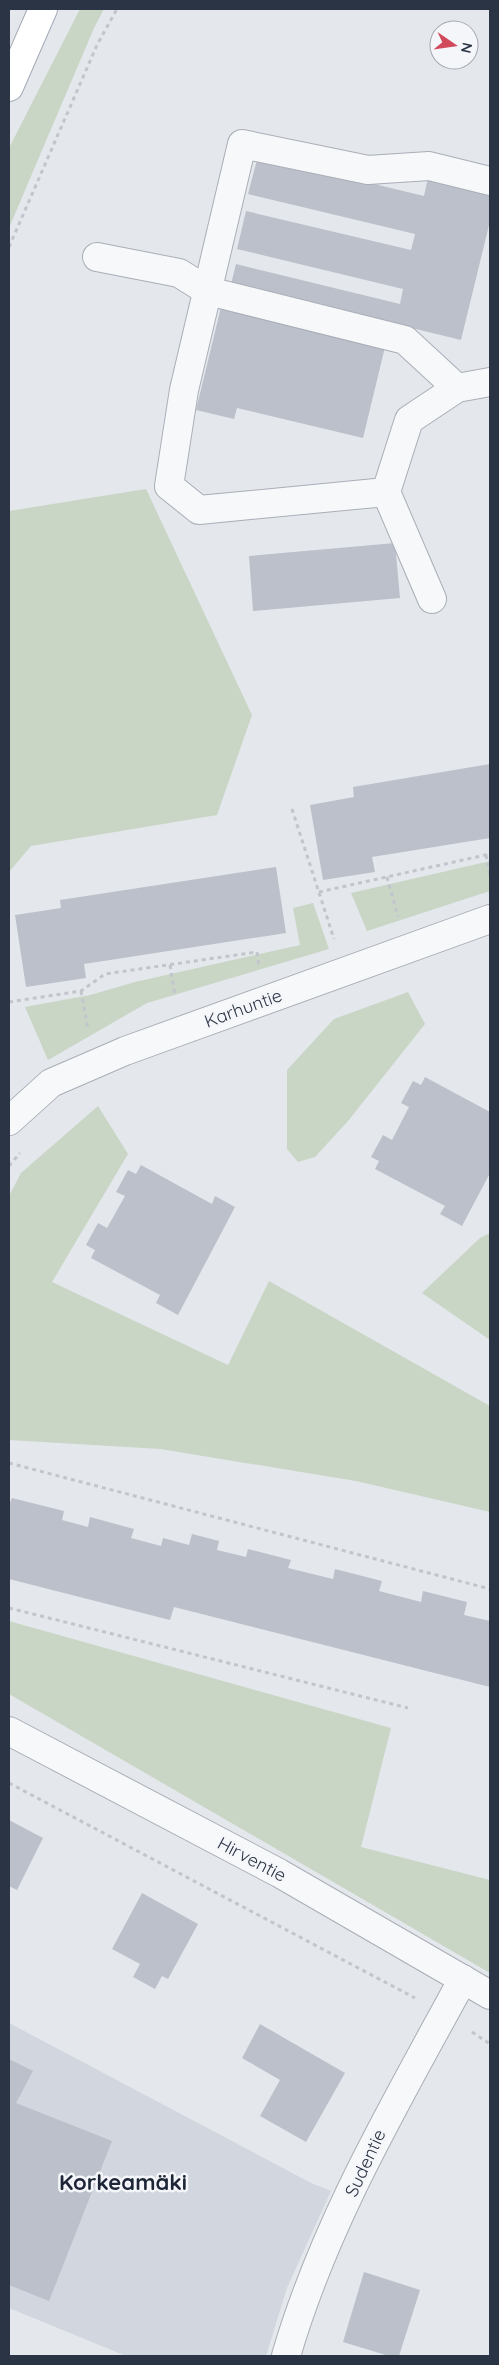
<svg xmlns="http://www.w3.org/2000/svg" width="499" height="2365" viewBox="0 0 499 2365" font-family="Quicksand,sans-serif">
  <style>
    .built { fill: #d2d6de }
    .green { fill: #c9d6c5 }
    .building { fill: #bbc0ca }
    .lines { fill: none; stroke-linecap: round; stroke-linejoin: round }
    .minor-casing { stroke: #a9aeb7; stroke-width: 30 }
    .major-casing { stroke: #a3abb8; stroke-width: 30 }
    .path { stroke: #c2c5cb; stroke-width: 3; stroke-dasharray: 4 4; stroke-linecap: butt }
    .minor { stroke: #f7f8fa; stroke-width: 28 }
    .major { stroke: #fff; stroke-width: 28 }
    .labels { text-anchor: middle; dominant-baseline: central; stroke-width: 5; stroke-linejoin: round; paint-order: stroke }
    .street-label { font-size: 18px; fill: #2b3445; stroke: #f4f6f9 }
    .district-label { font-size: 22px; font-weight: bold; fill: #1d2536; stroke: #f4f6f9 }
  </style>
  <rect width="100%" height="100%" fill="#e4e7ec"/>
  <polygon class="built" points="9,2023 311,2183 331,2191 287,2288 266,2356 126,2356 9,2308"/>
  <g class="green">
    <polygon points="80,9 104,9 94,28 9,228 9,148"/>
    <polygon points="146,489 252,715 217,815 31,846 9,872 9,511"/>
    <polygon points="490,861 490,891 367,931 351,893"/>
    <polygon points="313,903 329,949 147,1003 48,1060 25,1007 90,995 135,982 300,945 293,908"/>
    <polygon points="408,992 425,1024 348,1121 315,1157 298,1162 287,1149 287,1070 334,1019"/>
    <polygon points="98,1106 128,1154 52,1282 228,1365 269,1281 490,1406 490,1512 356,1481 160,1449 9,1440 9,1196 21,1173"/>
    <polygon points="490,1233 490,1340 422,1293 480,1238"/>
    <polygon points="9,1621 391,1728 361,1847 490,1880 490,1973 9,1694"/>
  </g>
  <g class="building">
    <polygon points="258,156 424,196 428,178 490,193 490,221 461,340 231,284 236,264 400,304 403,289 237,249 246,211 411,250 415,234 248,194"/>
    <polygon points="221,307 385,347 363,438 237,408 234,419 196,410"/>
    <polygon points="395,543 400,598 253,611 249,556"/>
    <polygon points="490,764 490,838 372,857 375,872 323,880 310,805 354,797 353,787"/>
    <polygon points="276,867 286,933 84,964 86,978 26,987 15,915 61,908 60,900"/>
    <polygon points="425,1077 490,1112 490,1173 462,1226 440,1214 445,1206 375,1169 379,1161 371,1157 383,1135 392,1140 409,1107 401,1103 413,1081 421,1085"/>
    <polygon points="141,1165 212,1204 215,1196 235,1207 178,1315 156,1303 160,1295 91,1258 95,1250 86,1245 98,1223 107,1228 125,1196 116,1192 128,1170 136,1174"/>
    <polygon points="12,1498 64,1511 62,1520 88,1527 90,1517 134,1529 131,1538 161,1546 163,1538 189,1545 192,1534 219,1541 217,1550 246,1557 248,1549 291,1560 288,1568 333,1579 335,1569 382,1581 379,1591 421,1602 423,1591 467,1602 464,1615 490,1621 490,1687 174,1607 170,1620 9,1579 9,1505"/>
    <polygon points="9,1820 43,1838 17,1890 9,1886"/>
    <polygon points="142,1893 198,1924 168,1979 162,1976 155,1989 133,1977 140,1964 112,1949"/>
    <polygon points="260,2024 345,2073 306,2142 260,2116 280,2080 242,2058"/>
    <polygon points="9,2059 33,2071 16,2103 112,2141 49,2301 9,2285"/>
    <polygon points="364,2272 420,2290 399,2356 389,2356 343,2342"/>
  </g>
  <g class="lines">
    <defs>
      <g id="minor">
        <polyline points="490,181 429,166 368,170 242,144 184,390 169,486 199,510 386,492 409,420 457,388 490,382"/>
        <polyline points="97,257 179,273 208,291 405,340 457,388"/>
        <polyline points="386,492 432,599"/>
        <polyline points="9,1121 51,1083 125,1051 490,919"/>
        <polyline points="9,1731 279,1873 490,1995"/>
        <path d="M286 2356C325 2222 397 2101 463 1979"/>
      </g>
      <polyline id="major" points="9,87 43,9"/>
    </defs>
    <use href="#minor" class="minor-casing"/>
    <use href="#major" class="major-casing"/>
    <g class="path">
      <polyline points="9,247 97,45 117,9"/>
      <polyline points="292,809 334,939"/>
      <polyline points="486,855 490,876"/>
      <polyline points="387,877 398,917"/>
      <polyline points="319,892 490,854"/>
      <polyline points="170,965 175,996"/>
      <polyline points="81,991 88,1029"/>
      <polyline points="9,1002 81,991 105,974 257,952 259,968"/>
      <polyline points="9,1166 20,1153"/>
      <polyline points="9,1463 490,1589"/>
      <polyline points="9,1608 408,1708"/>
      <polyline points="9,1783 415,1998"/>
      <polyline points="472,2032 490,2044"/>
    </g>
    <use href="#minor" class="minor"/>
    <use href="#major" class="major"/>
  </g>
  <g class="labels">
    <g class="street-label">
      <text transform="translate(243 1008) rotate(-20)">Karhuntie</text>
      <text transform="translate(252 1859) rotate(28)">Hirventie</text>
      <text transform="translate(365 2163) rotate(-65)">Sudentie</text>
    </g>
    <g class="district-label">
      <text x="123" y="2182">Korkeamäki</text>
    </g>
  </g>
  <rect width="499" height="2365" fill="none" stroke="#2b3445" stroke-width="20"/>
  <g transform="translate(454 45) rotate(103)"><circle r="24" fill="#f4f6f9" stroke="#a4a8b1"/>
  <path d="M0-4L9 19L0 12L-9 19Z" fill="#d1495b"/>
  <text y="-8" font-size="14" font-weight="bold" text-anchor="middle" fill="#2b3445">N</text>
  </g>
</svg>
